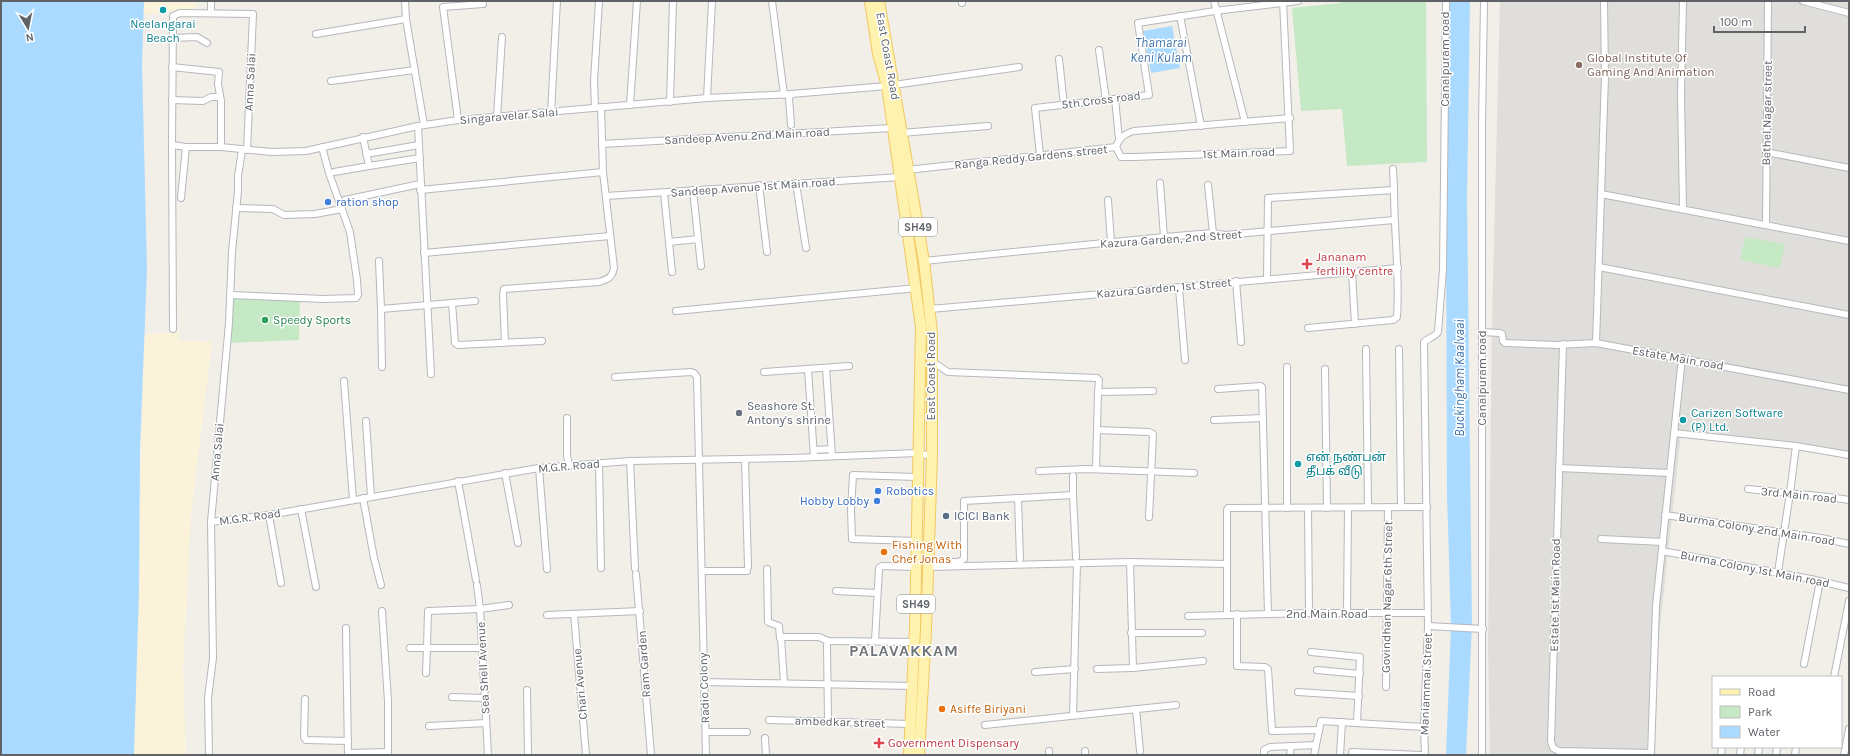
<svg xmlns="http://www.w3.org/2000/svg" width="1850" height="756" viewBox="0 0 1850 756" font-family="Karla,'Noto Sans Tamil',sans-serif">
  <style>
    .industrial { fill: #e0deda }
    .green { fill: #c5e8c5 }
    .sand { fill: #fbf3d9 }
    .water { fill: #aadaff }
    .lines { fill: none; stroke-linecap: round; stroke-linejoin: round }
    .minor-casing { stroke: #b5b8bc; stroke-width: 8 }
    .primary-casing { stroke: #f2c960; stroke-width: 12 }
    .minor { stroke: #fff; stroke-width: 6 }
    .primary { stroke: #fff2af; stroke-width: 10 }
    .culture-dot { fill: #0f9aa8; stroke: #fff; stroke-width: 1.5 }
    .education-dot { fill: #8d6e63; stroke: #fff; stroke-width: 1.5 }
    .shop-dot { fill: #3f7fe0; stroke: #fff; stroke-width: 1.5 }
    .health-dot { fill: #e0444e; stroke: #fff; stroke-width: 1.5 }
    .leisure-dot { fill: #2e9e5b; stroke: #fff; stroke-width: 1.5 }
    .worship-dot { fill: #6b7280; stroke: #fff; stroke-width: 1.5 }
    .service-dot { fill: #5c6f8a; stroke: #fff; stroke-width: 1.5 }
    .food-dot { fill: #e8710a; stroke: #fff; stroke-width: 1.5 }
    .labels { text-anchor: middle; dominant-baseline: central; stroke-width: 3; stroke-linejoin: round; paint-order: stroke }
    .shield { fill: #fff; stroke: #8f9295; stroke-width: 1 }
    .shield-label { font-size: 11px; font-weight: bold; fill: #5f6368 }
    .culture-label { font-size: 12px; fill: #0d838f; stroke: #fff; text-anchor: start }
    .street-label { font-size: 12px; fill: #5f6368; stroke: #fff }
    .education-label { font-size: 12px; fill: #785e54; stroke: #fff; text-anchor: start }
    .shop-label { font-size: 12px; fill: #366cbe; stroke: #fff; text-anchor: start }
    .health-label { font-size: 12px; fill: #be3a42; stroke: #fff; text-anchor: start }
    .leisure-label { font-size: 12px; fill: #27864d; stroke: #fff; text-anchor: start }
    .worship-label { font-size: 12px; fill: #5b616d; stroke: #fff; text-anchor: start }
    .service-label { font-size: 12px; fill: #4e5e75; stroke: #fff; text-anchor: start }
    .food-label { font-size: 12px; fill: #c56008; stroke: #fff; text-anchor: start }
    .water-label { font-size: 13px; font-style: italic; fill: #4174aa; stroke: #fff }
    .district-label { font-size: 16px; font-weight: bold; letter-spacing: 1px; fill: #70757a; stroke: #fff }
  </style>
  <rect width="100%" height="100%" fill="#f1efe8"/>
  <polygon class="industrial" points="1500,1 1849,1 1849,457 1681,434 1646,755 1490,754 1488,648 1492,322"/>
  <g class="green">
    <polygon points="1341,1 1426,1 1427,162 1347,166 1342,109 1301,111 1292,8 1340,3"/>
    <polygon points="1745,237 1785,244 1780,268 1740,260"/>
    <polygon points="232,299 300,299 299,340 230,343"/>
  </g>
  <g class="sand">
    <polygon points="144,1 195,1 195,8 142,15"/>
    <polygon points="178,332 179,341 212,342 191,515 183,670 186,755 134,755 144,335"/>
  </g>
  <g class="water">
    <polygon points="1,1 144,1 142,64 147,270 140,448 139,592 134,755 1,755"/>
    <polygon points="1448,1 1470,1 1467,199 1472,625 1466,755 1446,755 1451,626 1447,494 1446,201"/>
    <polygon points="1172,26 1180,68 1151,73 1143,31"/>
  </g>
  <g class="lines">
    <defs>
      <g id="minor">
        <polyline points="211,1 211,12"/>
        <polyline points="405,1 406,19 424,125"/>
        <polyline points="772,1 784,95"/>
        <polyline points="962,1 962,3"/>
        <polyline points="1214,1 1245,122"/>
        <polyline points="1803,1 1849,13"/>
        <polyline points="1180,16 1201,126"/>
        <polyline points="316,34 406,19"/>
        <polyline points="173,38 197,37 207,43"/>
        <polyline points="1099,50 1106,100"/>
        <polyline points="1059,59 1064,105"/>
        <polyline points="172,67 219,72 218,84 221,101 221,147"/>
        <polyline points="331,81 415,70"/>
        <polyline points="791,94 789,98 791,125"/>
        <polyline points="707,98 712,1"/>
        <polyline points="1115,99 1119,139"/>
        <polyline points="172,100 203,101 211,97 220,97"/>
        <polyline points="670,102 673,1"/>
        <polyline points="630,105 637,1"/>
        <polyline points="595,108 594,81 599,1"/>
        <polyline points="551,113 557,1"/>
        <polyline points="497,117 502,37"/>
        <polyline points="458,120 443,7 483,4"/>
        <polyline points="418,126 431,374"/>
        <polyline points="901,133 988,126"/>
        <polyline points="602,144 892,128"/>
        <polyline points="172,145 173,329"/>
        <polyline points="186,147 172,145 173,16 180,13 253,14 247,150"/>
        <polyline points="1116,147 1121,157 1134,157 1290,151 1283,1"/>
        <polyline points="1766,152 1849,168"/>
        <polyline points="366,154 419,145"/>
        <polyline points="1040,155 1035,108 1149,95 1138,23 1215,11 1298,1"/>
        <polyline points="369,166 420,158"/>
        <polyline points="1393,169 1394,190"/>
        <path d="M907 170 1116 147C1119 138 1124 134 1134 131L1290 118"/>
        <polyline points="334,172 369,166 363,137"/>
        <polyline points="796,183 806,248"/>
        <polyline points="1160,183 1164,237"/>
        <polyline points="759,185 767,252"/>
        <polyline points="1208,185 1213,233"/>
        <polyline points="420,190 603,172"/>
        <polyline points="693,190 701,266"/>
        <polyline points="664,193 672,272"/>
        <polyline points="1601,194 1849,241"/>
        <polyline points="606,196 900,177"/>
        <polyline points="181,198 186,147 221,147 272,152 306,151 418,126 458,120 707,98 791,94 887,86 1019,67"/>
        <polyline points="345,200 420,184"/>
        <polyline points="1108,200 1111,242"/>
        <polyline points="236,208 273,209 284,215 315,214 342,209"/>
        <polyline points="1683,209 1681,95 1683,1"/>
        <polyline points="1766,225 1768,1"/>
        <polyline points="669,242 698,239"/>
        <polyline points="424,253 610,236"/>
        <polyline points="379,261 381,309 475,301"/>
        <polyline points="924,261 1164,237 1213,233 1225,235 1394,220"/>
        <polyline points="1599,267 1849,315"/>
        <polyline points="1352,272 1355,324"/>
        <path d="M1267 278 1268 198 1394 190C1394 232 1400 275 1397 317L1393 320 1308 328"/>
        <polyline points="1236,281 1241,342"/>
        <polyline points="1179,288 1185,360"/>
        <polyline points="231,295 324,299 356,298 358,295 357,280 350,232 329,173 322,147"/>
        <polyline points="452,303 455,343 458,345 542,341"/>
        <polyline points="381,309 382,367"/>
        <polyline points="930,309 1398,268"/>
        <polyline points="676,311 917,288"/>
        <polyline points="1482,332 1500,333 1502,334 1503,341 1505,343 1557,345 1596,343 1849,390"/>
        <path d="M505 342 503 295 504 289 599 282C608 279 612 278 614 268L603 172 601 107"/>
        <polyline points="1596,343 1605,76 1604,1"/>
        <polyline points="1563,344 1551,741 1553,748 1559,751 1651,753"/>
        <polyline points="1366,349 1368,507"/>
        <polyline points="1399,349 1401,507"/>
        <polyline points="933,362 948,372 1097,378 1099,380 1098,392"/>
        <polyline points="826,368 832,456"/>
        <polyline points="808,369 814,457"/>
        <polyline points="1325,369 1327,508"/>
        <polyline points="764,372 849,366"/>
        <polyline points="615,377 691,372 694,373 697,377 706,755"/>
        <polyline points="344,381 353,500"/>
        <polyline points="1218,389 1261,386 1262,387 1268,614"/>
        <polyline points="567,418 567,456 569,465"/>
        <polyline points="1214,420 1263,418"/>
        <polyline points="366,421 371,497"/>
        <polyline points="1097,430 1149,432 1153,434 1149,517"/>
        <polyline points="1674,433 1796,446 1849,455"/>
        <polyline points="814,450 831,449"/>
        <polyline points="745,459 748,567"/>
        <polyline points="630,461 635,568"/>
        <polyline points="599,463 601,568"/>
        <polyline points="539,468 547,569"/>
        <polyline points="1559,468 1670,473"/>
        <polyline points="1096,469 1098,392 1153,391"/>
        <polyline points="1039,471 1086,469 1194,473"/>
        <polyline points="505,473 518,543"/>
        <polyline points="1073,476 1073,495"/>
        <polyline points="458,481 476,580"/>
        <polyline points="1748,489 1829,497 1849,500"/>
        <polyline points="363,498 374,558 381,585"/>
        <polyline points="1018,498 1020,559"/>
        <polyline points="1287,508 1287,367"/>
        <polyline points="1308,508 1309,613"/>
        <polyline points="301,509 316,587"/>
        <polyline points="269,515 281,583"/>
        <polyline points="1665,515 1821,538 1849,544"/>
        <polyline points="211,522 269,515 539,468 630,461 792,458 917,453 932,456"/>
        <polyline points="1601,539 1663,542"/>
        <polyline points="916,541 852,539 851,510 853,475 917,477"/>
        <polyline points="1662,551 1811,579 1849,588"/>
        <polyline points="928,562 959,562 964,559 964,501 1073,495 1076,557"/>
        <polyline points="1130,562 1133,668"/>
        <polyline points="1227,564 1227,510 1228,508 1427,507"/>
        <polyline points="928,567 1130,562 1227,564 1227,615"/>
        <polyline points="767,569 768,622 779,626 780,638"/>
        <polyline points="702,571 747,571"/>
        <polyline points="1778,572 1790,493 1796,446"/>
        <polyline points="636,574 651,755"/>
        <polyline points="477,585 480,609 509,605"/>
        <polyline points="836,591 877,593"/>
        <polyline points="382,611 388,701 388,755"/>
        <polyline points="1347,613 1348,508"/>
        <polyline points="574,614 586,755"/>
        <polyline points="1237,614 1237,666 1265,667 1268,669 1272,731 1319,730"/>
        <polyline points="547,615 640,611"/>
        <polyline points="1188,616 1309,613 1427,613"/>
        <polyline points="1428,626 1483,629"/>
        <polyline points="346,628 348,755"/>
        <polyline points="1131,633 1202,633"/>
        <polyline points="875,641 879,568 882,566 916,567"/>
        <polyline points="410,648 427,648 426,673"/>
        <polyline points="482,648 427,648 428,611 480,609 488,755"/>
        <polyline points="1311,652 1360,657 1357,723"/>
        <polyline points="1804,664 1820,581"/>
        <polyline points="1097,669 1133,668 1203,661"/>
        <polyline points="1317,670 1360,674"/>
        <polyline points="1035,672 1075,669"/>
        <polyline points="1834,677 1849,601"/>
        <polyline points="704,682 912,686"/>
        <polyline points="784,683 781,637 819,637 828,641 915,642"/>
        <polyline points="1386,687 1388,507"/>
        <polyline points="527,690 528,755"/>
        <polyline points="1298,692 1359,696"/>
        <polyline points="452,697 485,698"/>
        <polyline points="305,699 304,737 306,740 348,741"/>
        <polyline points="1136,709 1140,751"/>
        <polyline points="1073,715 1077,563"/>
        <polyline points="769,720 910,724"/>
        <polyline points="828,721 827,645 828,641"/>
        <polyline points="985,725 1176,705"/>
        <polyline points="429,726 486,723"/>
        <polyline points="706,732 747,732"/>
        <polyline points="765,738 766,755"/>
        <polyline points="1049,751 1049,755"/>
        <polyline points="1085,751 1085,755"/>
        <polyline points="1352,752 1421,755"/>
        <polyline points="348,753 388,752"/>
        <polyline points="209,755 208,698 213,658 211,522 229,323 232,252 238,191 238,176 242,150"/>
        <polyline points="1264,755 1264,750 1270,747 1316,745"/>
        <polyline points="1290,755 1291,746"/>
        <polyline points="1314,755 1321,721 1424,727"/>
        <polyline points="1340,755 1342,722"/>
        <path d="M1425 755 1424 727 1428 626 1424 342C1428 338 1435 337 1438 332L1443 269 1446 1"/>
        <polyline points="1482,755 1482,124 1484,1"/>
        <polyline points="1651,755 1656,606 1682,358"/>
        <polyline points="1721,755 1722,747"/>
        <polyline points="1740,755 1741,747"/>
        <polyline points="1758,755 1759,747"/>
        <polyline points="1776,755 1777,747"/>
        <polyline points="1795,755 1796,747"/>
        <polyline points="1844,755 1849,729"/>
      </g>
      <g id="primary">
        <polyline points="870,1 878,54 887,86 921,327 915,628 909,755"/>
        <polyline points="879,1 924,261 932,333 932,456 926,630 919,755"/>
      </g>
    </defs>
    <use href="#minor" class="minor-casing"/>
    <use href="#primary" class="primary-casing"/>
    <use href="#minor" class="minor"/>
    <use href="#primary" class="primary"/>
  </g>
  <g class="culture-dot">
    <circle cx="163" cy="10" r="4"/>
    <circle cx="1683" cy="420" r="4"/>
    <circle cx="1298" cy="464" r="4"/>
  </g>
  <circle class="education-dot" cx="1579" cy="65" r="4"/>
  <g class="shop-dot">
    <circle cx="328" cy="202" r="4"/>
    <circle cx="878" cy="491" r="4"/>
    <circle cx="877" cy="501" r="4"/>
  </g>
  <g class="health-dot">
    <path d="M1305 258h4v4h4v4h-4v4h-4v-4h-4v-4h4z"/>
    <path d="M877 737h4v4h4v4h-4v4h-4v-4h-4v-4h4z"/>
  </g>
  <circle class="leisure-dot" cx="265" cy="320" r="4"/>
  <circle class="worship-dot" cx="739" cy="413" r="4"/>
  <circle class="service-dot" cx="946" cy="516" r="4"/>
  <g class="food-dot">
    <circle cx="884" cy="552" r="4"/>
    <circle cx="942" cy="709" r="4"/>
  </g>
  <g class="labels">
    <g class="shield">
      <rect x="899" y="218" width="38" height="18" rx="3"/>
      <rect x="897" y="595" width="38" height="18" rx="3"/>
    </g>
    <g class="shield-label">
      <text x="918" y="227">SH49</text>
      <text x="916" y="604">SH49</text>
    </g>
    <g class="culture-label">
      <text x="163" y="24" text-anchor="middle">Neelangarai<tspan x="163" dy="14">Beach</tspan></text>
      <text x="1691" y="413">Carizen Software<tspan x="1691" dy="14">(P) Ltd.</tspan></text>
      <text x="1306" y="457">என் நண்பன்<tspan x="1306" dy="14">தீபக் வீடு</tspan></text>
    </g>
    <g class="street-label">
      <text transform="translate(888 56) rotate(80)">East Coast Road</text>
      <text transform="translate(1445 59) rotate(-90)">Canalpuram road</text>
      <text transform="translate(250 82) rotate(-87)">Anna Salai</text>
      <text transform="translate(1101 100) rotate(-7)">5th Cross road</text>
      <text transform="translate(1767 113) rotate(-89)">Bethel Nagar street</text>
      <text transform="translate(509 116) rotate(-5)">Singaravelar Salai</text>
      <text transform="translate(747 136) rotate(-3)">Sandeep Avenu 2nd Main road</text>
      <text transform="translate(1239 153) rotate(-2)">1st Main road</text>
      <text transform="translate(1031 157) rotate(-6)">Ranga Reddy Gardens street</text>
      <text transform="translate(753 187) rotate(-4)">Sandeep Avenue 1st Main road</text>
      <text transform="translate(1171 239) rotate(-4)">Kazura Garden, 2nd Street</text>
      <text transform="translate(1164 288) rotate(-5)">Kazura Garden, 1st Street</text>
      <text transform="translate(1678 358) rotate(10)">Estate Main road</text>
      <text transform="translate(931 376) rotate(-90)">East Coast Road</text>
      <text transform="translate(1482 378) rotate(-90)">Canalpuram road</text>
      <text transform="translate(217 452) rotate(-85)">Anna Salai</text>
      <text transform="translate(569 466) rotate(-5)">M.G.R. Road</text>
      <text transform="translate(1799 495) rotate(6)">3rd Main road</text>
      <text transform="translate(250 517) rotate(-8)">M.G.R. Road</text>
      <text transform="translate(1757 529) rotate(9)">Burma Colony 2nd Main road</text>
      <text transform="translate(1755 569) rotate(11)">Burma Colony 1st Main road</text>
      <text transform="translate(1555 595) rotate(-89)">Estate 1st Main Road</text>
      <text transform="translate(1387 597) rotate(-89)">Govindhan Nagar 6th Street</text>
      <text x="1327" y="614">2nd Main Road</text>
      <text transform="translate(644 664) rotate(-94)">Ram Garden</text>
      <text transform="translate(483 668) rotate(-93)">Sea Shell Avenue</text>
      <text transform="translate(580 684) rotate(-95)">Chari Avenue</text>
      <text transform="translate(1426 684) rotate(-88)">Maniammai Street</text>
      <text transform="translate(704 688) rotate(-92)">Radio Colony</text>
      <text transform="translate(840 722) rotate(2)">ambedkar street</text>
    </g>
    <g class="education-label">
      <text x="1587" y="58">Global Institute Of<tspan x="1587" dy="14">Gaming And Animation</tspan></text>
    </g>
    <g class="shop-label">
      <text x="336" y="202">ration shop</text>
      <text x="886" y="491">Robotics</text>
      <text x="869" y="501" text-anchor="end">Hobby Lobby</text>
    </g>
    <g class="health-label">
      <text x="1316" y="257">Jananam<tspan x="1316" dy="14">fertility centre</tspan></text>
      <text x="888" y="743">Government Dispensary</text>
    </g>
    <g class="leisure-label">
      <text x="273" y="320">Speedy Sports</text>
    </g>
    <g class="worship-label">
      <text x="747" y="406">Seashore St.<tspan x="747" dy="14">Antony's shrine</tspan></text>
    </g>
    <g class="service-label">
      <text x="954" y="516">ICICI Bank</text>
    </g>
    <g class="food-label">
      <text x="892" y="545">Fishing With<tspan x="892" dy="14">Chef Jonas</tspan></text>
      <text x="950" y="709">Asiffe Biriyani</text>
    </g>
    <g class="water-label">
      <text x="1161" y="42">Thamarai<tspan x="1161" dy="15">Keni Kulam</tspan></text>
      <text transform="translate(1459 378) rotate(-90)">Buckingham Kaalvaai</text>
    </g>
    <g class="district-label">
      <text x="904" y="650">PALAVAKKAM</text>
    </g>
  </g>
  <rect width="1850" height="756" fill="none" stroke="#5f6368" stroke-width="4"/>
  <rect x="1712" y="676" width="130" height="72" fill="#ffffff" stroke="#bfc1c3"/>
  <rect x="1720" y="689" width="20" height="6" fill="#fff2af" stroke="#bfc1c3"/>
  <text x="1748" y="696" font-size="12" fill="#5f6368">Road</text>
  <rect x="1720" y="706" width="20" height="12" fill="#c5e8c5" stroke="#bfc1c3"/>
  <text x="1748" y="716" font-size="12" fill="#5f6368">Park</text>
  <rect x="1720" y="726" width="20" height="12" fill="#aadaff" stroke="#bfc1c3"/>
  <text x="1748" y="736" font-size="12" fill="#5f6368">Water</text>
  <g transform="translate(28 28) rotate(170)" stroke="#ffffff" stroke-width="3" paint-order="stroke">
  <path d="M0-3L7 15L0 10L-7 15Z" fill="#5f6368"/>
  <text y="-6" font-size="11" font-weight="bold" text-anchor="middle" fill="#5f6368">N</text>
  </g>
  <path d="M1714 26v6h91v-6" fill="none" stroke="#5f6368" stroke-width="2"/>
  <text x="1720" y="26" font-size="12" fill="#5f6368" stroke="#ffffff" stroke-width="3" paint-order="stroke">100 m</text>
</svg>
